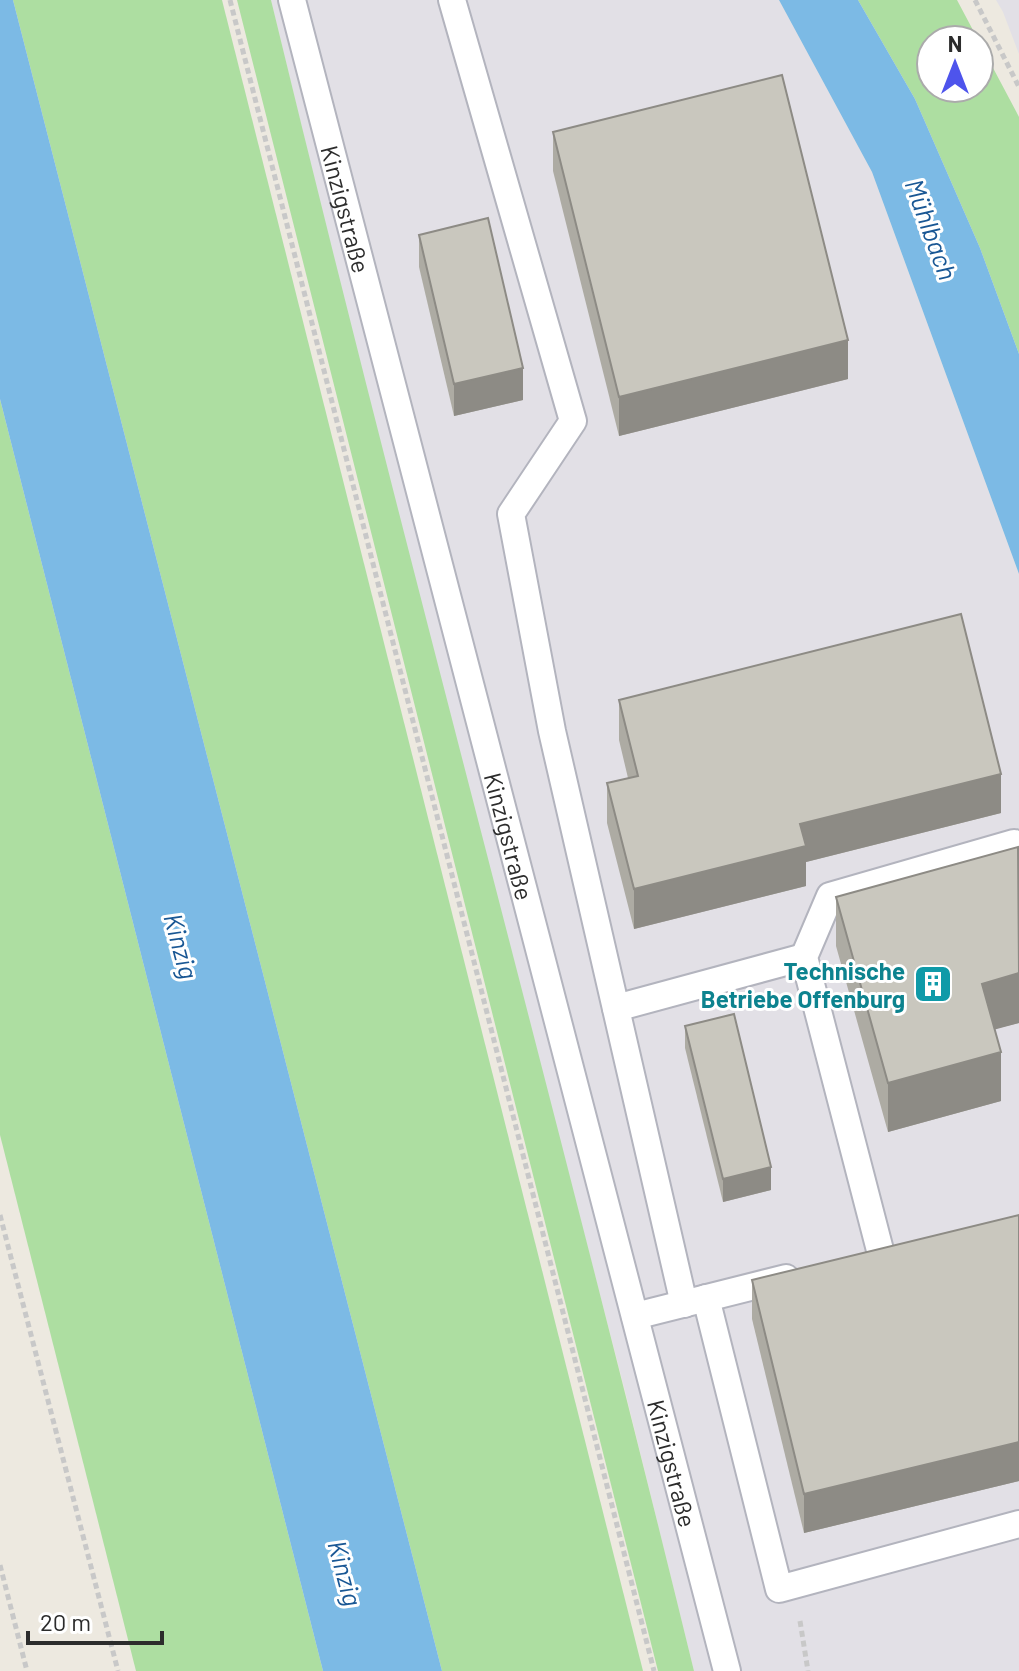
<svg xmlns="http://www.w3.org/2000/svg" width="1019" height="1671" viewBox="0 0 1019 1671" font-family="Barlow,sans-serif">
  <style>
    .industrial { fill: #e2e0e6 }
    .green { fill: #addea1; fill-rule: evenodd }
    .water { fill: #7cbae5 }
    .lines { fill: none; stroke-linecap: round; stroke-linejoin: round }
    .lane-casing { stroke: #b3b4be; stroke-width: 30 }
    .path { stroke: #c8c8c8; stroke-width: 5; stroke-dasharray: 6 4; stroke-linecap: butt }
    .lane { stroke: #fff; stroke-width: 26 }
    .wall { fill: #adaba3 }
    .shaded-wall { fill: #8d8b85 }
    .building { fill: #c9c7be; stroke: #8d8b85; stroke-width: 2 }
    .labels { text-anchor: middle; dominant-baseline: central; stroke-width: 6; stroke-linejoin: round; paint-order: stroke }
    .street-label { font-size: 24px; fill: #2c2c2c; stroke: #fff }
    .culture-label { font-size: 24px; font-weight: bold; fill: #0d838f; stroke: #fff; text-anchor: end }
    .water-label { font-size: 26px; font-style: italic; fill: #195794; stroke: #fff }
  </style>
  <rect width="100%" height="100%" fill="#ede9e0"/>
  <g class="industrial">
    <polygon points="271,0 779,0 872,172 1019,574 1019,1671 694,1671 625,1391 363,381"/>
    <polygon points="996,0 1019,0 1019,54 1003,12"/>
  </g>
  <g class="green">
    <polygon points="13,0 222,0 643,1671 442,1671"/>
    <path d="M237 0H271C406 559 558 1113 694 1671H658Z"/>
    <path d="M858 0H957L1019 117V354L980 248 915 99ZM931 40H979V88H931Z"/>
    <polygon points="0,399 323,1671 136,1671 0,1135"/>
  </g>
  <g class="water">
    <polygon points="0,0 13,0 442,1671 323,1671 0,399"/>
    <polygon points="779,0 858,0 915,99 980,248 1019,354 1019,574 872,172"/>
  </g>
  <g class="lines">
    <defs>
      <g id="lane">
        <path id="s1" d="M292 0 727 1671"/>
        <polyline points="452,0 573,421 511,514 552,731 684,1304"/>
        <polyline points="616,1008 804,957"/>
        <polyline points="881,1254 804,957 830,896 1014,843"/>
        <polyline points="706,1298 779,1589 1019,1524"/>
        <polyline points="635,1316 786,1278"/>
      </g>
    </defs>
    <use href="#lane" class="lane-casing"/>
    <g class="path">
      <polyline points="230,0 654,1671"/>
      <polyline points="975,0 1019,87"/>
      <polyline points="0,1215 118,1671"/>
      <polyline points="0,1565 27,1671"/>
      <polyline points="800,1621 808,1671"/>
    </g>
    <use href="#lane" class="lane"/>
  </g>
  <g class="wall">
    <polygon points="553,132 848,379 619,436 553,171"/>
    <polygon points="419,235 523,400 454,416 419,267"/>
    <polygon points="619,700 1001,813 806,862 806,886 634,929 607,823 607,783 628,778 619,740"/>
    <polygon points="1019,851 1019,1023 994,1029 1001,1101 888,1132 836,946 836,897"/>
    <polygon points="685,1026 771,1190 723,1202 685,1048"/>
    <polygon points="1019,1215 1019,1481 804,1533 752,1319 752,1280"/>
  </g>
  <g class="shaded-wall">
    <polygon points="848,340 848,379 619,436 619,397"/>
    <polygon points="523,368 523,400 454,416 454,384"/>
    <polygon points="1001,774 1001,813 806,862 806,886 634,929 634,889 800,824"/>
    <polygon points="1019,973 1019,1023 982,1033 982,984"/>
    <polygon points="1001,1052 1001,1101 888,1132 888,1083"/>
    <polygon points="771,1167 771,1190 723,1202 723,1179"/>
    <polygon points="1019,1442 1019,1481 804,1533 804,1494"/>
  </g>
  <g class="building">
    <polygon points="782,75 848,340 619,397 553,132"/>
    <polygon points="488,218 523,368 454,384 419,235"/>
    <polygon points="961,614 1001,774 800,824 806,846 634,889 607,783 638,776 619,700"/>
    <polygon points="1018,847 1019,973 982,984 1001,1052 888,1083 836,897"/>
    <polygon points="734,1014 771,1167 723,1179 685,1026"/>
    <polygon points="1019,1215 1019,1442 804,1494 752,1280"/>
  </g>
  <defs>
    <symbol id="building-square" viewBox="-11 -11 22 22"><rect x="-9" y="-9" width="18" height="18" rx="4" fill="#0f9aa8" stroke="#fff"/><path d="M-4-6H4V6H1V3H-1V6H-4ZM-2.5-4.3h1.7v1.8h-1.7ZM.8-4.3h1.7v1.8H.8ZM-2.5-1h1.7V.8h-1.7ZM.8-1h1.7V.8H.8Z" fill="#fff"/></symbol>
  </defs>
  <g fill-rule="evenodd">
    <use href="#building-square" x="911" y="962" width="44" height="44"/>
  </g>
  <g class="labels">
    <g class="street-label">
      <text stroke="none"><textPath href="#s1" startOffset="216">Kinzigstraße</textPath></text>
      <text stroke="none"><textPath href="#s1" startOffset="864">Kinzigstraße</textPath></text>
      <text stroke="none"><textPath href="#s1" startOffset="1512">Kinzigstraße</textPath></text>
    </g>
    <g class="culture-label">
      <text x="905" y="970">Technische<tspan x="905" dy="28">Betriebe Offenburg</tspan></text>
    </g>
    <g class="water-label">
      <text transform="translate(932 229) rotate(70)">Mühlbach</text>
      <text transform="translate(182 946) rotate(75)">Kinzig</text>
      <text transform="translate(346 1573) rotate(75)">Kinzig</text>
    </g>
  </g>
  <g transform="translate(955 64)"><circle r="38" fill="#ffffff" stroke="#ababab" stroke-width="2"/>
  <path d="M0-6L14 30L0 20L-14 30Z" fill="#4e54ec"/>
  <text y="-12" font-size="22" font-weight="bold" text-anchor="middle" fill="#2c2c2c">N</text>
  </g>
  <path d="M28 1631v12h134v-12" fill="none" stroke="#2c2c2c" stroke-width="4"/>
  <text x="40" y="1631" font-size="24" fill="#2c2c2c" stroke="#ffffff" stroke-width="6" paint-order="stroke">20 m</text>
</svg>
